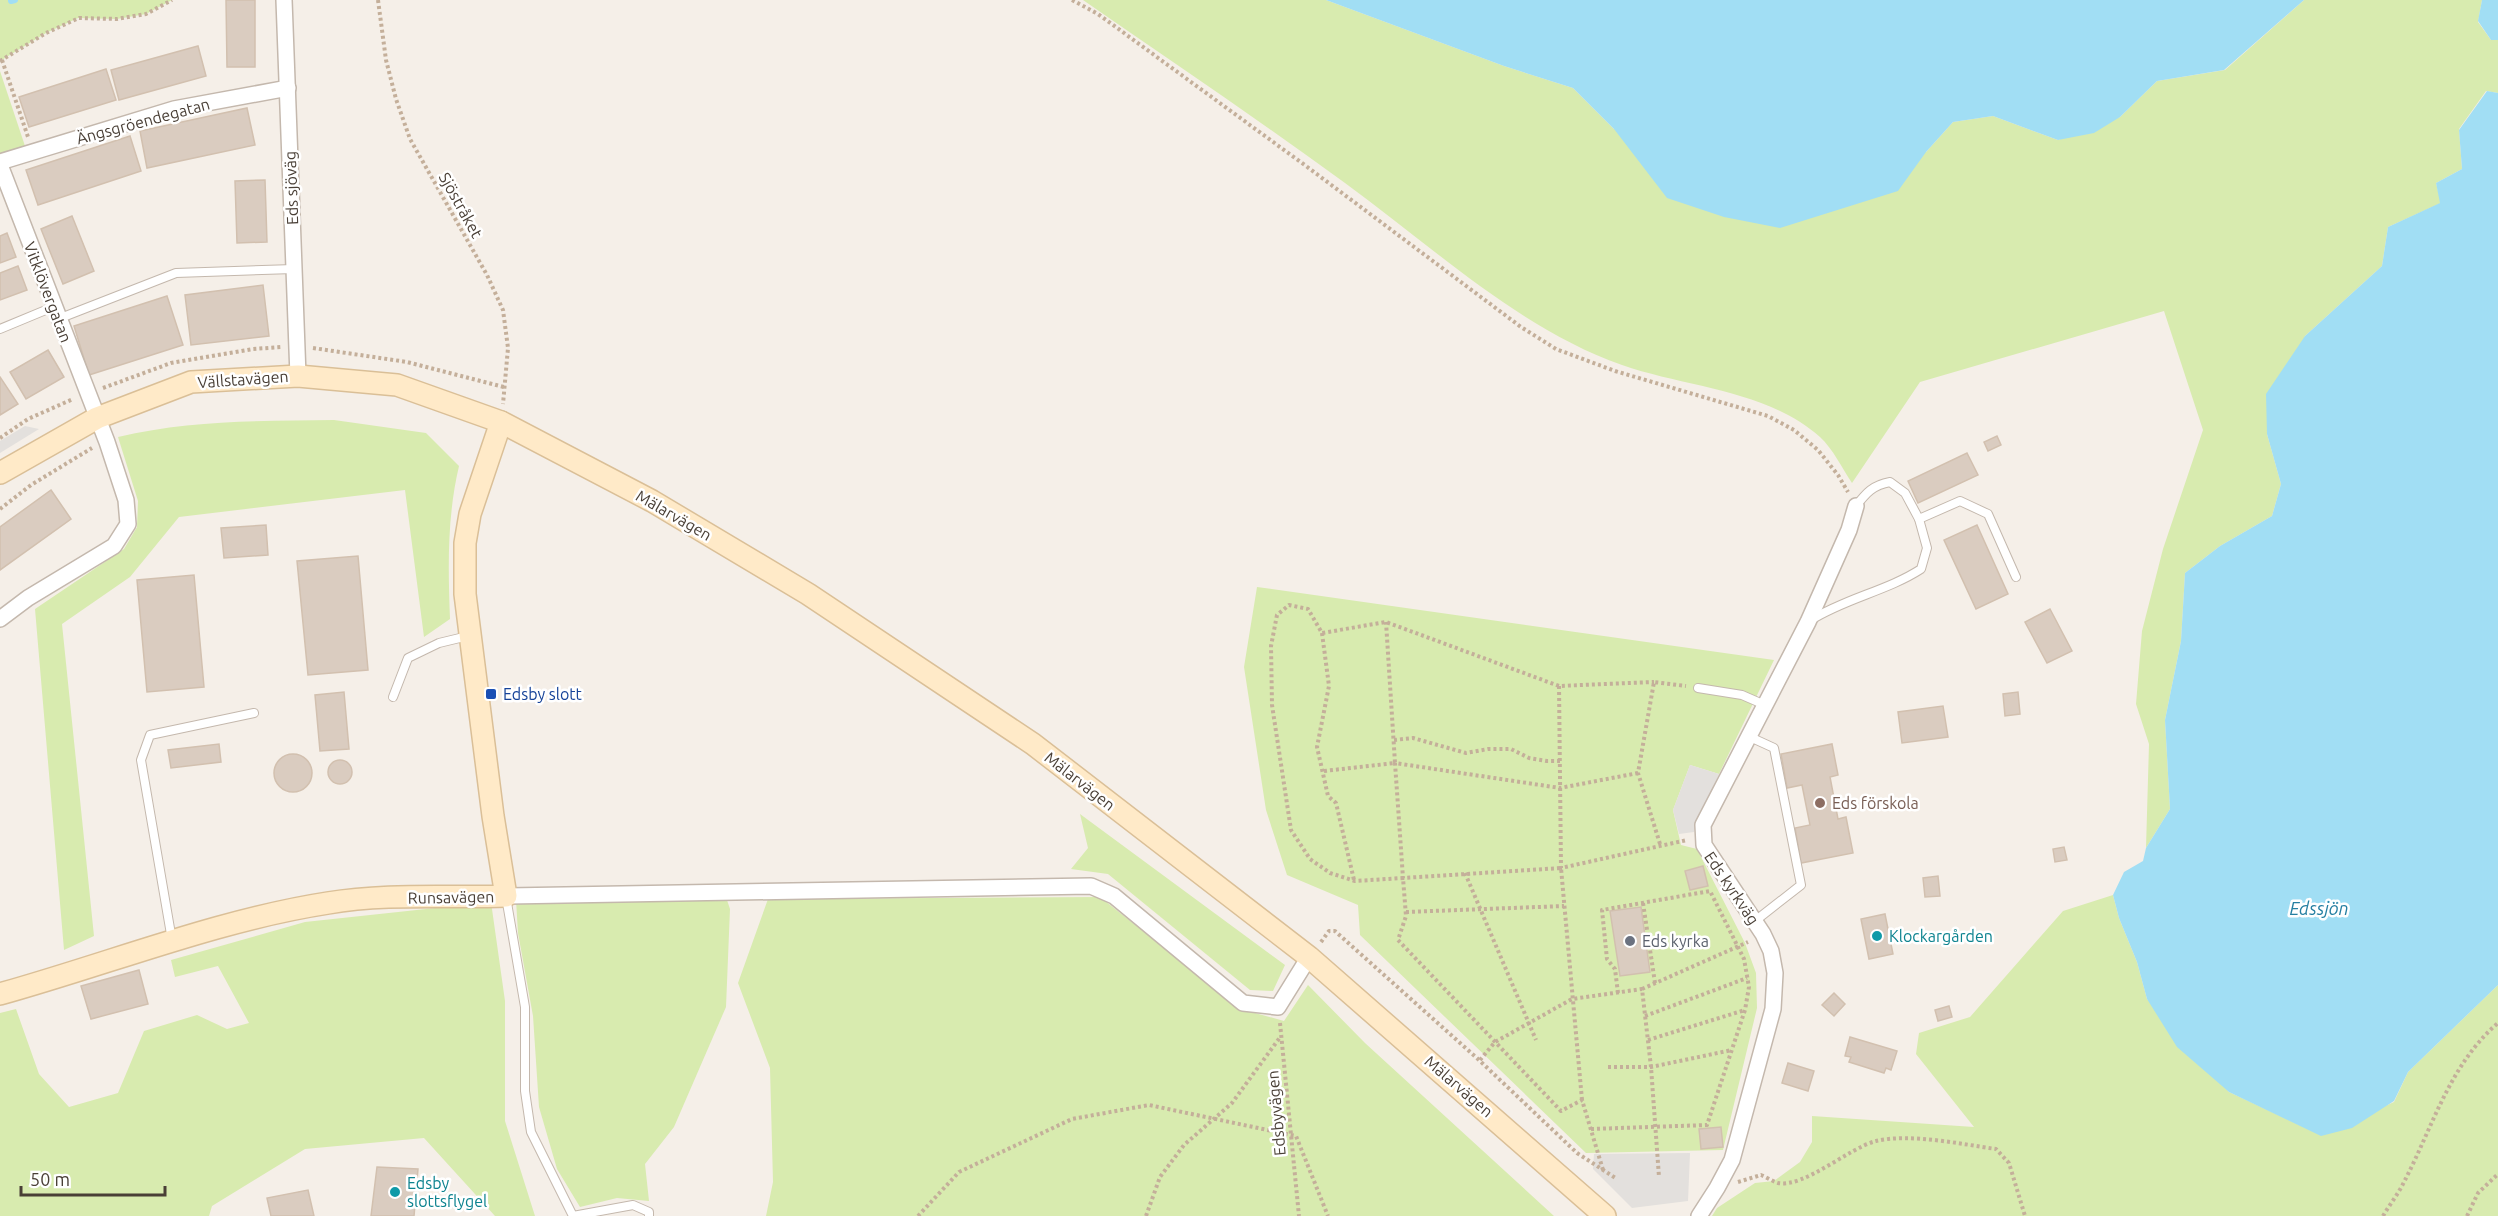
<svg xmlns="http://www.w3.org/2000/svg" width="2498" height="1216" viewBox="0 0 2498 1216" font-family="Ubuntu,sans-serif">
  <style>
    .green { fill: #d8ebaf }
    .parking { fill: #e3e0dd }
    .water { fill: #a1def4 }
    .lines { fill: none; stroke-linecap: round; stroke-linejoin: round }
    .stream { stroke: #a1def4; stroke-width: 6 }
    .building { fill: #daccc0; stroke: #d2c0af; stroke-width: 1.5 }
    .lane-casing { stroke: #c4b8ad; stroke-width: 10 }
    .street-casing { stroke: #c4b8ad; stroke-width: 18 }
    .secondary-casing { stroke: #dabf97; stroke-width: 24 }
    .path { stroke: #c4af9a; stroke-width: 4; stroke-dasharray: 3 3; stroke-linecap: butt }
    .lane { stroke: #fff; stroke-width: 8 }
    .street { stroke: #fff; stroke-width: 15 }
    .secondary { stroke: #ffeac8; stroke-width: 21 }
    .transit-dot { fill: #1a4fb4; stroke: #fff; stroke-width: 2 }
    .education-dot { fill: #8d6e63; stroke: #fff; stroke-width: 2 }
    .culture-dot { fill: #0f9aa8; stroke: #fff; stroke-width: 2 }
    .worship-dot { fill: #6b7280; stroke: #fff; stroke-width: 2 }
    .labels { text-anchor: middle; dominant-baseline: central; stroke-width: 5; stroke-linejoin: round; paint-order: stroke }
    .street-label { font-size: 16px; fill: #493f36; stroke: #fff }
    .transit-label { font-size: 16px; fill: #164399; stroke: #fff; text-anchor: start }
    .education-label { font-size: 16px; fill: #785e54; stroke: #fff; text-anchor: start }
    .culture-label { font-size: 16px; fill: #0d838f; stroke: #fff; text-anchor: start }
    .worship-label { font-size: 16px; fill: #5b616d; stroke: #fff; text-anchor: start }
    .water-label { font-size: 18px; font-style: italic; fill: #257fa2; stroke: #fff }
  </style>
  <rect width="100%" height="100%" fill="#f5efe8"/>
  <g class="green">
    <polygon points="0,0 172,0 146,14 117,19 78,18 46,33 0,61"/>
    <path d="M1083 0H1326L1504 66 1573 88 1614 129 1926 152 1953 122 1993 116 2058 140 2120 117 2157 81 2225 70 2304 0H2482L2478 22 2491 40H2498V93L2486 91 2459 129 2462 169 2436 183 2441 203 2388 227 2382 266 2305 336 2267 434 2281 484 2272 516 2220 546 2185 573 2181 641 2165 720 2170 809 2146 848 2149 744 2136 704 2142 631 2163 549 2203 430 2164 311 1920 382 1852 483C1842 468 1833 449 1820 437 1765 389 1688 388 1622 365 1518 328 1433 247 1345 183 1259 120 1171 61 1083 0Z"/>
    <polygon points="0,71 25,146 0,155"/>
    <path d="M334 420 426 433 459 466C447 517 448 567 450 619L424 637 405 490 179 517 130 577 62 624 94 936 64 950 35 609 124 549 137 527 138 501 118 437C189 420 261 421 334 420Z"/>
    <polygon points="1257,587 1774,660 1719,774 1690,765 1673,810 1681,845 1697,849 1745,943 1756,973 1757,1008 1723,1150 1586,1153 1360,935 1358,905 1287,875 1266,810 1244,667"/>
    <polygon points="1080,814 1285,965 1273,991 1250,990 1108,874 1071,869 1088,848"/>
    <polygon points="2113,895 2119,918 2137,962 2147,999 2229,1092 2321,1135 2394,1102 2408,1072 2498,985 2498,1216 1712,1216 1717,1208 1755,1183 1774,1181 1800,1162 1812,1142 1812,1116 1974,1127 1916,1054 1919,1033 1970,1017 2063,911"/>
    <polygon points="1100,897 1241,1009 1284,1021 1308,985 1365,1043 1554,1216 766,1216 773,1182 770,1068 738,983 768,899"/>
    <polygon points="516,900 727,900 730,909 726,1007 674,1127 645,1164 649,1201 617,1198 580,1207 557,1169 539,1107 533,1016 518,933"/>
    <polygon points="491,902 505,1001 505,1121 535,1216 495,1216 424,1138 305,1149 212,1206 209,1216 0,1216 0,1013 16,1009 39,1074 69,1107 118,1093 144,1031 197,1015 227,1029 249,1023 218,966 175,977 171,960 305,922"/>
  </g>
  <g class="parking">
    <polygon points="25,426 39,429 0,453 0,441"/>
    <polygon points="1690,765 1719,774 1694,832 1679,834 1673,810"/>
    <polygon points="1690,1153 1688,1201 1632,1208 1593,1169 1594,1154"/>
  </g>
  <g class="water">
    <polygon points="1326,0 2304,0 2224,70 2157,81 2120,117 2094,133 2058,140 1993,116 1953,122 1926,152 1898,191 1780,228 1724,217 1667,198 1614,129 1573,88 1504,66"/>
    <polygon points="2482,0 2498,0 2498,40 2491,40 2478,21"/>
    <polygon points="2487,91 2498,93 2498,985 2408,1072 2394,1101 2352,1128 2321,1136 2229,1092 2177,1047 2147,999 2137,962 2119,918 2113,895 2124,872 2143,861 2146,848 2170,809 2165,720 2181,641 2185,573 2220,546 2272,516 2281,484 2267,434 2266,394 2305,336 2382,266 2388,227 2440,203 2436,183 2462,169 2459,130"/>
  </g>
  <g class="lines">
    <polyline class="stream" points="11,1 15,0"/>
  </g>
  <g class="building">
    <polygon points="226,0 255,0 255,67 227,67"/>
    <polygon points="198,46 206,76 119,100 111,70"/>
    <polygon points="106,69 116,100 29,127 19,97"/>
    <polygon points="247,108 255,145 147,168 140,131"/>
    <polygon points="130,136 141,171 38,205 26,170"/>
    <polygon points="265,180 267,242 237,243 235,181"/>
    <polygon points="72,216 94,271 63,284 41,229"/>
    <polygon points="7,233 16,257 0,263 0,236"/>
    <polygon points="18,266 27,290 0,300 0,273"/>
    <polygon points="263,285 269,336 191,345 185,295"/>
    <polygon points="167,296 183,345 89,375 74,326"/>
    <polygon points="48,350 64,377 26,399 10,372"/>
    <polygon points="0,377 18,404 0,415"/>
    <polygon points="1997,436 2001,445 1988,451 1984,442"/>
    <polygon points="1967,453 1978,475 1918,503 1908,481"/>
    <polygon points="51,490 71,519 0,570 0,527"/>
    <polygon points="266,525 268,555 224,558 221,528"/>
    <polygon points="1977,525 2008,594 1976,609 1944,540"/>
    <polygon points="358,556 368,670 308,675 297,561"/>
    <polygon points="194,575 204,687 147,692 137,580"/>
    <polygon points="2050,609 2072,651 2047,663 2025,622"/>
    <polygon points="344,692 349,749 320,751 315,695"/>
    <polygon points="2018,692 2020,714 2005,716 2003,694"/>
    <polygon points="1943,706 1948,737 1902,743 1898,712"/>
    <polygon points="219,744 221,762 171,768 168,750"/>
    <polygon points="1832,744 1838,775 1830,777 1838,819 1846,817 1853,853 1801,863 1795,828 1810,825 1802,785 1787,788 1781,754"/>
    <circle cx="293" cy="773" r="19"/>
    <circle cx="340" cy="772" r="12"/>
    <polygon points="2064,847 2067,860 2055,862 2053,849"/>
    <polygon points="1703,866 1708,886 1690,890 1685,871"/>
    <polygon points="1938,876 1940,896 1925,897 1923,878"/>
    <polygon points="1641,907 1650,972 1620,976 1610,911"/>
    <polygon points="1885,914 1893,954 1869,959 1861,919"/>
    <polygon points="139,970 148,1004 91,1019 81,986"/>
    <polygon points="1834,993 1845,1004 1834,1016 1822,1005"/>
    <polygon points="1949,1006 1952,1017 1938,1021 1935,1010"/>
    <polygon points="1850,1037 1897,1051 1891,1070 1886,1068 1884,1073 1849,1062 1851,1057 1845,1056"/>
    <polygon points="1788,1063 1814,1071 1808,1091 1782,1083"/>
    <polygon points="1721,1127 1723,1147 1701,1149 1699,1129"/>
    <polygon points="377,1167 418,1169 414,1216 371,1216"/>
    <polygon points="308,1190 314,1216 271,1216 267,1198"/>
  </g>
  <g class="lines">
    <defs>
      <g id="lane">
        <polyline points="58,319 176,273 294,269"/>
        <polyline points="0,329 53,307"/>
        <polyline points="1919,519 1960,501 1988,514 2016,577"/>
        <path d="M1811 620C1846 598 1887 591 1921 569L1927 548 1919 519 1905 493 1890 482C1873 485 1866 493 1856 506"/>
        <polyline points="1698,688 1742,695 1765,705"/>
        <polyline points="393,697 408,658 439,643 468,636"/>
        <polyline points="1750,737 1774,748 1801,885 1755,921"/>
        <polyline points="506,897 525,1007 525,1091 531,1132 573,1216"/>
        <polyline points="172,940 141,760 150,735 254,713"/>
        <polyline points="573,1216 633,1205 649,1212 649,1216"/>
      </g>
      <g id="street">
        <polyline points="284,0 298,376"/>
        <polyline points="0,162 174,109 288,88"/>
        <polyline points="0,165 107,442 126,500 128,524 114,546 28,598 0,619"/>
        <polyline points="506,896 1091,886 1114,896 1243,1003 1278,1007 1309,957"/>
        <polyline points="1699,1216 1717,1188 1732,1160 1773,1009 1775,973 1771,951 1763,934 1704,845 1703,825 1808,622 1849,530 1856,506"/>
      </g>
      <g id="secondary">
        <polyline points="0,473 97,418 191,382 298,376 397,385 501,422 652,501 808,594 1033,744 1309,957 1605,1216"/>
        <path d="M0 994C108 964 218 920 328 903 387 893 447 898 506 896L493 816 465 594V543L470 514 501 422"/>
      </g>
    </defs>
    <use href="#lane" class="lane-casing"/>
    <use href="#street" class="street-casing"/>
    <use href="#secondary" class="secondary-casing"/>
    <g class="path">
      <polyline points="378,0 386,60 396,99 410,139 487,275 503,310 508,348 503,404"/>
      <polyline points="1072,0 1098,14 1306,166 1521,327 1556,349 1615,371 1768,416 1794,430 1818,450 1838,475 1848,492"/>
      <polyline points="2,60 28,137"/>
      <polyline points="0,61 46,33 79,18 117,19 146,14 172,0"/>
      <polyline points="313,348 407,362 504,387"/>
      <polyline points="103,388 171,363 253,349 282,347"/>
      <polyline points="0,438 28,419 73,399"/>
      <polyline points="0,509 31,485 92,448"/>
      <polyline points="1322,633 1329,686 1317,747 1328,796 1336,803 1354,880"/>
      <polyline points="1559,686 1561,868 1687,840"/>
      <polyline points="1394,740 1413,738 1466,753 1488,749 1511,749 1529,758 1547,761 1560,761"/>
      <polyline points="1324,771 1395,763 1386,622"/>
      <polyline points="1660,844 1638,773 1654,682 1686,686"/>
      <polyline points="1465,873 1536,1040"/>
      <polyline points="1643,903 1655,983"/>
      <polyline points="1406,912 1564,906"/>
      <polyline points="1321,942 1329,931 1335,931 1479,1060 1577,1153 1617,1179"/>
      <polyline points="1642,989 1748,942"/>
      <polyline points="1645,1016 1747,978"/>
      <polyline points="1280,1023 1299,1216"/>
      <polyline points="1648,1040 1745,1010"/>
      <polyline points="1480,1060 1495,1042 1572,999 1642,989 1651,1067 1659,1177"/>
      <polyline points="1608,1067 1651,1067 1732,1050"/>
      <polyline points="1582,1100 1561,868 1403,878 1395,763 1560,788 1638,773"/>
      <polyline points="1591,1129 1707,1125 1745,1010 1749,987 1744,959 1710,891 1602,910 1607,959 1615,969 1618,993"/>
      <polyline points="1603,1170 1582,1100 1561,1111 1398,940 1406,916 1403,878 1355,881 1330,873 1310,859 1291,830 1272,705 1271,646 1277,615 1289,605 1308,609 1322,633 1386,622 1559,686 1654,682"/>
      <path d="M1738 1182 1761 1175C1766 1177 1772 1181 1778 1183 1804 1188 1849 1148 1876 1141 1911 1133 1960 1144 1996 1149L2009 1163 2025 1216"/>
      <polyline points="918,1216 959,1172 1072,1119 1149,1105 1296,1136 1328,1216"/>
      <polyline points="1146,1216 1160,1177 1184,1145 1232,1103 1281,1036"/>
      <path d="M2383 1216C2390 1204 2399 1193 2405 1180 2433 1126 2450 1064 2498 1023"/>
      <polyline points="2467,1216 2478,1193 2498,1174"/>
    </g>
    <use href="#lane" class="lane"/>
    <use href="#street" class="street"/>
    <use href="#secondary" class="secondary"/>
  </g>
  <rect class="transit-dot" x="485" y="688" width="12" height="12" rx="3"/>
  <circle class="education-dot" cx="1820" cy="803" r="6"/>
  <g class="culture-dot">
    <circle cx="1877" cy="936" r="6"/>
    <circle cx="395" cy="1192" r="6"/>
  </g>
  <circle class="worship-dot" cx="1630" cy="941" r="6"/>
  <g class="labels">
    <g class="street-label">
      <text transform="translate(143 121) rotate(-15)">Ängsgröendegatan</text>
      <text transform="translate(291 188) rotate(-92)">Eds sjöväg</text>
      <text transform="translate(461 205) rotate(61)">Sjöstråket</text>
      <text transform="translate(48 292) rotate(69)">Vitklövergatan</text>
      <text transform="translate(243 379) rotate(-4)">Vällstavägen</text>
      <text transform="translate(674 515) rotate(30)">Mälarvägen</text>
      <text transform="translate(1080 781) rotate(38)">Mälarvägen</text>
      <text transform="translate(1732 888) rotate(56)">Eds kyrkväg</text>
      <text transform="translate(451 897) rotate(-1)">Runsavägen</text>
      <text transform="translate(1459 1086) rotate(41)">Mälarvägen</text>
      <text transform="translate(1276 1113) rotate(-95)">Edsbyvägen</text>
    </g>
    <g class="transit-label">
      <text x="503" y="694">Edsby slott</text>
    </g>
    <g class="education-label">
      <text x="1832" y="803">Eds förskola</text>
    </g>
    <g class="culture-label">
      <text x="1889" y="936">Klockargården</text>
      <text x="407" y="1183">Edsby<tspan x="407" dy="18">slottsflygel</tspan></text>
    </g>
    <g class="worship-label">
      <text x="1642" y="941">Eds kyrka</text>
    </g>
    <g class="water-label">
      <text x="2319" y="908">Edssjön</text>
    </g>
  </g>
  <path d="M21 1186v9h144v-9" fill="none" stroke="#493f36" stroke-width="3"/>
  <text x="30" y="1186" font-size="18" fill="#493f36" stroke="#ffffff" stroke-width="4.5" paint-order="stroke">50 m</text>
</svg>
